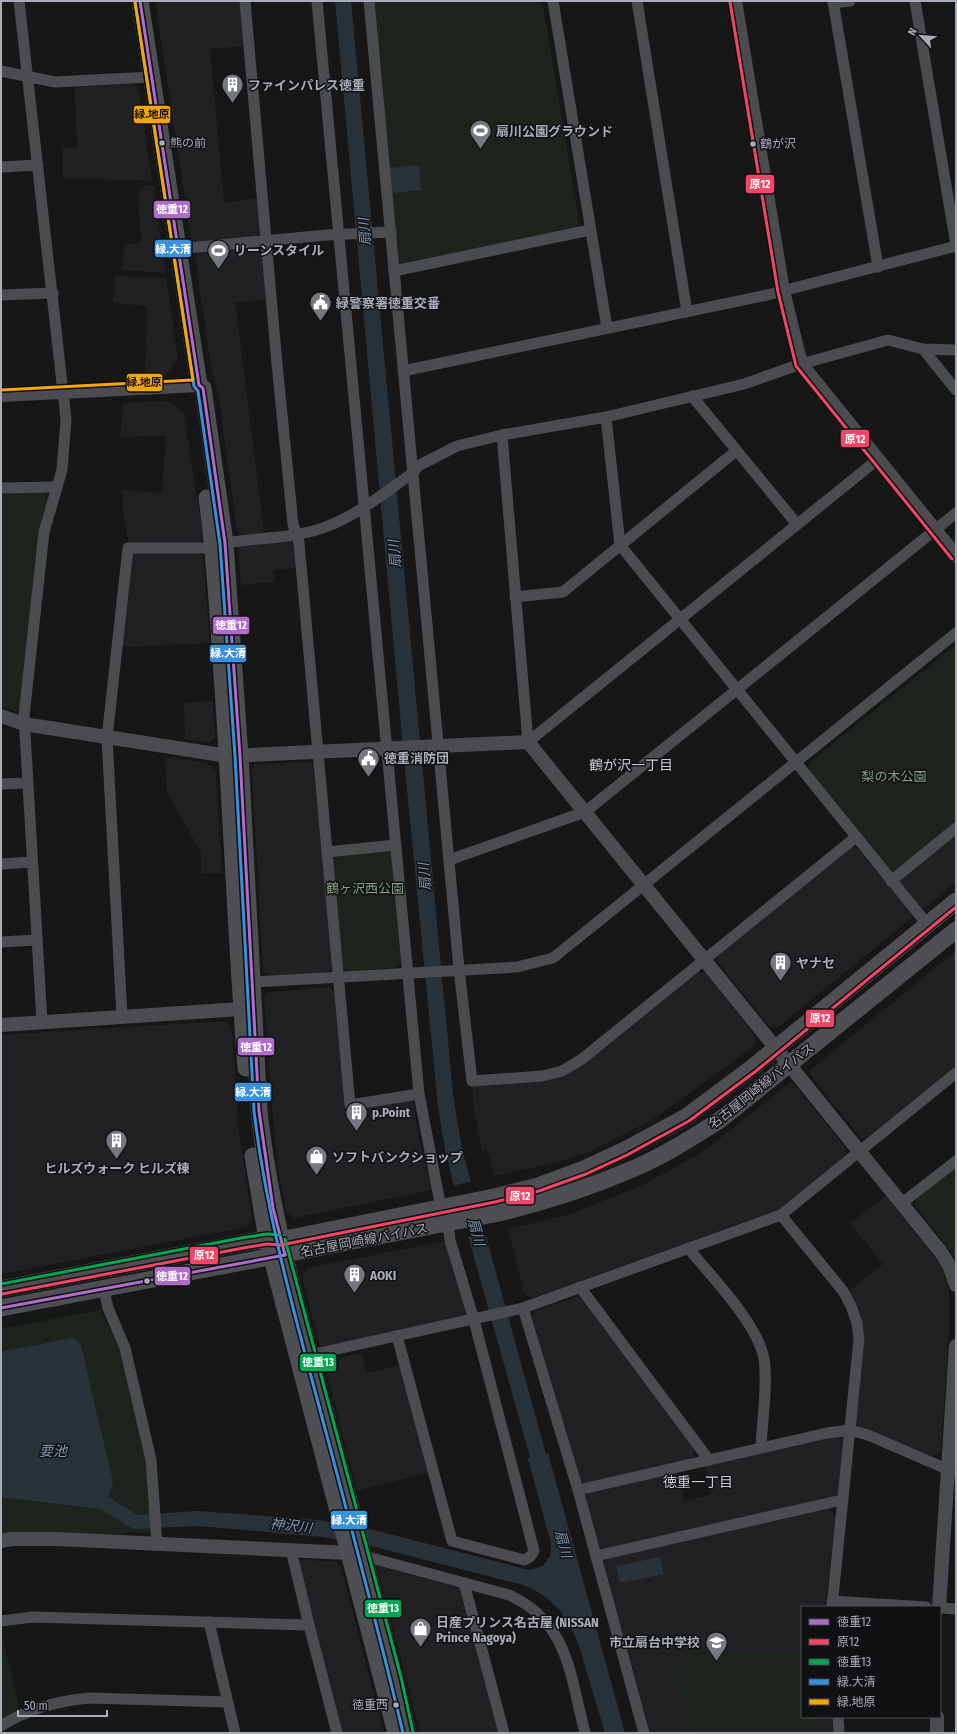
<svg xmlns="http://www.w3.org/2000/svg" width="957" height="1734" viewBox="0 0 957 1734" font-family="'Fira Sans Condensed','Noto Sans JP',sans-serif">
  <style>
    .built { fill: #212123 }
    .green { fill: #1d241e }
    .water { fill: #2a3239 }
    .pier { fill: #171717 }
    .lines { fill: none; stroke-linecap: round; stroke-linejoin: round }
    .minor { stroke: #4b4c50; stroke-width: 11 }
    .tertiary { stroke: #4b4c50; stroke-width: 14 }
    .primary { stroke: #4d4f52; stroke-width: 17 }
    .bus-1-casing { stroke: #111113; stroke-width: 6 }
    .bus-2-casing { stroke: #111113; stroke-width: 6 }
    .bus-3-casing { stroke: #111113; stroke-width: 6 }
    .bus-4-casing { stroke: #111113; stroke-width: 6 }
    .bus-5-casing { stroke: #111113; stroke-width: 6 }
    .bus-1 { stroke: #b06ccc; stroke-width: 3 }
    .bus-2 { stroke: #f34667; stroke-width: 3 }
    .bus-3 { stroke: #00a651; stroke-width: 3 }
    .bus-4 { stroke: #3a90db; stroke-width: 3 }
    .bus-5 { stroke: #f7a600; stroke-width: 3 }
    .bus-dot { fill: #a8adb8; stroke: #111113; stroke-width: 1.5 }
    .labels { text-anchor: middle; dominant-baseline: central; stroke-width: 3; stroke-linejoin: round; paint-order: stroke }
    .bus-label { font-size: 12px; fill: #a8adb8; stroke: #111113; text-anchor: start }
    .poi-label { font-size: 13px; font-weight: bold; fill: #a8adb8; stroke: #111113; text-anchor: start }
    .park-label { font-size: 13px; fill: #7fa381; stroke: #111113 }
    .street-label { font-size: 13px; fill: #a8adb8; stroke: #111113 }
    .water-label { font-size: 14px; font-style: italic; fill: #7f9bb3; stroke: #111113 }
    .neighbourhood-label { font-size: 14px; fill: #c9ccd4; stroke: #111113 }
    .line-badge { stroke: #111113; stroke-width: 1.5 }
    .badge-label { font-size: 11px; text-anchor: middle; font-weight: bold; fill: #fff }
    .pale-badge-label { font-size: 11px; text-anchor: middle; font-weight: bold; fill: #111 }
  </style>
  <rect width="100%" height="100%" fill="#171717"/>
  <g class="built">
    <polygon points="155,1 240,1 244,46 210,49 224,203 258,198 260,230 255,238 196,244 191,239"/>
    <polygon points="132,84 139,90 152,181 63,178 63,148 77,148 75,87"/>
    <polygon points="144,186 153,186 166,273 122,270 124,246 141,242 138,193"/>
    <polygon points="257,247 263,252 267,299 235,303 264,533 243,536 237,530 219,399 211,366 195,257 198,252"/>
    <polygon points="115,276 166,278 178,359 166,374 145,375 147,306 113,303"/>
    <polygon points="168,401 184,413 203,538 198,544 129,544 123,511 123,490 162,493 166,436 120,437 123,403"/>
    <polygon points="288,540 293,543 295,568 274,570 274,582 241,585 238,546"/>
    <polygon points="134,553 198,553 203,556 210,643 122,647 130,557"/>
    <polygon points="213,701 215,737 210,743 185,739 184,703"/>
    <polygon points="165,757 207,763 216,771 222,873 201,874 201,852 167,793"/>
    <polygon points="309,762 313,765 333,967 328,973 268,976 263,972 252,768 255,764"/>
    <polygon points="956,833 956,882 922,910 900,883 900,878"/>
    <polygon points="852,847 857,848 914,916 777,1028 770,1027 717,961 718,956"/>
    <polygon points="956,951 956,1066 866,1138 860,1137 810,1075 810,1070"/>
    <polygon points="697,972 707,973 755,1036 756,1045 652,1120 589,1152 560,1162 494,1176 483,1134 476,1085 543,1080"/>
    <polygon points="329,987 334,991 345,1111 410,1100 414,1103 418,1134 432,1190 294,1218 286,1212 278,1170 270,1087 264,995 268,992"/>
    <polygon points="223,1021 230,1024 232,1032 238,1125 252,1219 247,1227 1,1274 1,1035"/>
    <polygon points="793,1083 845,1147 846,1155 778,1210 533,1298 524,1294 508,1229 567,1215 643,1185 704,1151 788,1084"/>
    <polygon points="886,1196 936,1259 942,1268 949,1291 949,1328 941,1451 932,1457 862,1429 855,1423 864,1338 848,1292 883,1264 850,1223"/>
    <polygon points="446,1241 466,1311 463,1317 324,1347 320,1346 302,1277 307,1268"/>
    <polygon points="577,1297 581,1298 695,1449 692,1459 586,1485 580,1481 532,1317 535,1311"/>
    <polygon points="361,1353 366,1373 401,1365 430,1472 357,1491 325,1367 327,1361"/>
    <polygon points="839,1436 844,1441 838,1492 834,1498 604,1550 597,1546 584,1501 588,1493 678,1472 684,1501 711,1495 705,1466 825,1437"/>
    <polygon points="828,1509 836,1516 825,1607 802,1607 802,1717 832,1717 833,1733 650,1733 604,1563 607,1559"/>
    <polygon points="302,1560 333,1561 341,1566 384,1733 342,1733 299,1565"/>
    <polygon points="377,1566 459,1588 499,1733 420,1733"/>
  </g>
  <g class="green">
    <polygon points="373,1 542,1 579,219 577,227 405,265 399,262"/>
    <polygon points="44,492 50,497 20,709 16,711 1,706 1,493"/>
    <polygon points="956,645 956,824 896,873 891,872 809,770 809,763"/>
    <polygon points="387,850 392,854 401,963 397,967 347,971 343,967 333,859 336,855"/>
    <polygon points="476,1085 479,1110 487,1150 482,1151 474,1110 472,1086"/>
    <polygon points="956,1167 956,1259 915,1205 916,1199"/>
    <polygon points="100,1310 116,1341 121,1353 146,1462 153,1532 149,1533 130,1532 115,1536 1,1536 1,1329"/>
    <polygon points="1,1634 19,1705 16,1712 1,1720"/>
    <polygon points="802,1652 802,1717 814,1717 815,1733 683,1733 691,1730 675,1674 686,1671 682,1660 686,1653"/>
  </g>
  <g class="water">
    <path d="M335 1H351L453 1095 458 1126 463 1153 546 1454 548 1453 625 1733H605C600 1716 595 1700 590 1683 578 1639 569 1603 523 1585L371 1546 323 1537 198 1526 133 1529 101 1509 1 1497V1352L72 1338 76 1340 81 1346 113 1482 108 1497 138 1515 198 1511 319 1520 366 1528 529 1570 543 1566 550 1556 551 1543 528 1459 530 1457 454 1186 445 1149 438 1107 404 758Z"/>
    <polygon points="419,165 421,190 392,193 390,168"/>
    <polygon points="660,1557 664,1574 620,1583 616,1566"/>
  </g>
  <polygon class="pier" points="473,1181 487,1234 467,1237 452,1186"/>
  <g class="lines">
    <g class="minor">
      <polyline points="19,1 66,419 62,470 44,532 24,716 42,1022"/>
      <polyline points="245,1 277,364 293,524 299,543 350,1105 419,1094"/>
      <polyline points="317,1 419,1094 441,1208"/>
      <polyline points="369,1 459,969 472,1081 542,1076 562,1071 582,1059 856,837"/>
      <polyline points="553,1 607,328"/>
      <polyline points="637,1 687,312"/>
      <polyline points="833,1 878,267"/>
      <polyline points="915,1 956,245"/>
      <polyline points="833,3 850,1"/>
      <polyline points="1,71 55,82 151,77"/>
      <polyline points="1,167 38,165"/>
      <polyline points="177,249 327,235 391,232"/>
      <polyline points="394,271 590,230"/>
      <polyline points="1,295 53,293"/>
      <polyline points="923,349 956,390"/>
      <polyline points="403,371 767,295 956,246"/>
      <polyline points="692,396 796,523"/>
      <polyline points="606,417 620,545 927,924"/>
      <polyline points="502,435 528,742"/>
      <polyline points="1,488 57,487"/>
      <path d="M225 543C259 537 296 539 328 526 359 514 387 491 414 472L418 466 457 446 502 435 606 417 744 384 801 364 888 340 923 349 956 350"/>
      <polyline points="515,597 563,592 736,451"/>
      <polyline points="528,742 877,460"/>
      <polyline points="1,784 27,783"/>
      <polyline points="327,852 396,845"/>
      <polyline points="449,860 585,812 956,513"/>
      <polyline points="1,864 32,862"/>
      <polyline points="891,881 956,828"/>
      <polyline points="1,942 36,940"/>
      <polyline points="252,982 517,967 553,958 956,633"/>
      <polyline points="122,1017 107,738 128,548 205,548 213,545"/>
      <polyline points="902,1203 956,1161"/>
      <polyline points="781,1215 843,1291 851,1306 857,1323 859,1339 832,1607"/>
      <path d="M688 1248C711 1276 758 1324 764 1359 768 1385 762 1421 761 1448"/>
      <polyline points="580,1287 709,1460"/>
      <polyline points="104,1290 108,1308 125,1348 151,1460 157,1543"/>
      <polyline points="523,1308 578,1490 644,1733"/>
      <polyline points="397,1336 452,1541 524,1560 530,1557 534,1551 474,1320 450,1240 448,1224"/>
      <polyline points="310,1355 523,1308 781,1215 956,1073"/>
      <polyline points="578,1490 827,1433 850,1430 868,1435 956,1473"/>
      <polyline points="291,1550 309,1625"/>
      <path d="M364 1556 509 1595C569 1622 570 1676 585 1733"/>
      <polyline points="596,1556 842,1500"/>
      <polyline points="464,1583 504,1733"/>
      <polyline points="832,1601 926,1607"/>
      <polyline points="940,1608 956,1609"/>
      <polyline points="1,1621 33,1617 309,1625 337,1733"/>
      <polyline points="209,1622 235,1733"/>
      <polyline points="838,1717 839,1733"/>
      <path d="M1 1726C27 1709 58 1701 89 1698L227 1702"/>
    </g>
    <g class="tertiary">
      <polyline points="735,1 783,291 801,364 956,556"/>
      <polyline points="1,395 199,385"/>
      <polyline points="1,716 24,724 228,756 528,742 940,1251 949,1265 956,1285"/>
      <polyline points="1,1025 241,1009"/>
      <polyline points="1,1541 12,1539 56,1539 349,1553"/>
      <polyline points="939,1607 956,1346"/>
      <polyline points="937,1717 937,1733"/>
    </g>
    <g class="primary">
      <path d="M140 1 199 385 203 388 225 543 240 756 259 1111C269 1203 293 1292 317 1381 348 1498 381 1615 408 1733"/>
      <path d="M207 498C215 556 218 614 222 673 231 804 236 936 246 1068"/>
      <polyline points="253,1156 267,1239 396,1733"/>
      <polyline points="1,1289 242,1243 267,1239 280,1240 494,1197 538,1186 584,1169 625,1150 686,1117 753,1067 956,901"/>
      <path d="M1 1308 499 1213C545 1202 591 1187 635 1168 665 1155 693 1137 720 1120L956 930"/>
    </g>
    <defs>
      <g id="bus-1">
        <polyline points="140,1 199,385 203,388 225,543 240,756 259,1111 273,1208 285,1255"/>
        <polyline points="1,1308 285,1255"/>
      </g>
      <g id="bus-2">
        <polyline points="730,2 778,292 796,366 952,559"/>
        <polyline points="2,1294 243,1248 267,1244 281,1245 495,1202 539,1191 586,1174 627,1155 689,1121 756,1071 956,907"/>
      </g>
      <g id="bus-3">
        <polyline points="285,1239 401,1677 413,1732"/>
        <polyline points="1,1284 241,1238 267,1234 280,1235"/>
      </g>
      <path id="bus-4" d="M135 2 194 386 198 391 220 544 235 756 254 1111C266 1212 293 1309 319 1406 348 1515 377 1623 403 1733"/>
      <polyline id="bus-5" points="1,390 193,380 135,2"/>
    </defs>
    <use href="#bus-1" class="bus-1-casing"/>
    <use href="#bus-2" class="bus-2-casing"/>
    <use href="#bus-3" class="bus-3-casing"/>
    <use href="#bus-4" class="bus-4-casing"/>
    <use href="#bus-5" class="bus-5-casing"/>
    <use href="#bus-1" class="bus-1"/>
    <use href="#bus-2" class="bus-2"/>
    <use href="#bus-3" class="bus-3"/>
    <use href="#bus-4" class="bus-4"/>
    <use href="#bus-5" class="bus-5"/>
  </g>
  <defs>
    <symbol id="building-pin" viewBox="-11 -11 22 30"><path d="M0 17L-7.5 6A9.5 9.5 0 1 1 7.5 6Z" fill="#757880" stroke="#111113"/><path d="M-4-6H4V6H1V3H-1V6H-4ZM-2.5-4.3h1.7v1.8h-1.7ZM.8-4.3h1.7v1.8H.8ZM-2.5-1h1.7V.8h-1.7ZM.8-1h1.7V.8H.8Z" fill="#fff"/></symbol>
    <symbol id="stadium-pin" viewBox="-11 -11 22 30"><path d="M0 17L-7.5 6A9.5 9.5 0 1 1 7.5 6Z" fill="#757880" stroke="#111113"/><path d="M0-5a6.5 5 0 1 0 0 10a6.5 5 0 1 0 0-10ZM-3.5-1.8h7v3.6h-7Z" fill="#fff"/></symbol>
    <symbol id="civic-pin" viewBox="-11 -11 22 30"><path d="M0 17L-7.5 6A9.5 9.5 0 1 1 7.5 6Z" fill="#757880" stroke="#111113"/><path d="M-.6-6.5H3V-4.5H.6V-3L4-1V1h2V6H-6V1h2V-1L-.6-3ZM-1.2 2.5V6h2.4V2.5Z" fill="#fff"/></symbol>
    <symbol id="shop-pin" viewBox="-11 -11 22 30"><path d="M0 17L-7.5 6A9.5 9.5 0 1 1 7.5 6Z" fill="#757880" stroke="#111113"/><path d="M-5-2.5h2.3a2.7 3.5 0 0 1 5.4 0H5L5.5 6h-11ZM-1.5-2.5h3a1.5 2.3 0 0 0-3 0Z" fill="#fff"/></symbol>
    <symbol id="school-pin" viewBox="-11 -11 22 30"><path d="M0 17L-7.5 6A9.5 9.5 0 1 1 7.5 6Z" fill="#757880" stroke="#111113"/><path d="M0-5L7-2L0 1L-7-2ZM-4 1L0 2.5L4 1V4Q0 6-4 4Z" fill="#fff"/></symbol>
  </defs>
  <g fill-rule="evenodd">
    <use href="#building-pin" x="220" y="72" width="25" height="34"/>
    <use href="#stadium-pin" x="468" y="118" width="25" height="34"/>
    <use href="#stadium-pin" x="206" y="238" width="25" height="34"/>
    <use href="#civic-pin" x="308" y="290" width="25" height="34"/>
    <use href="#civic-pin" x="356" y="746" width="25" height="34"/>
    <use href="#building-pin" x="768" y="950" width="25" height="34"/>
    <use href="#building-pin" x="344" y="1100" width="25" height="34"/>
    <use href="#building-pin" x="104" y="1128" width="25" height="34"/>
    <use href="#shop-pin" x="304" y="1144" width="25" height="34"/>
    <use href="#building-pin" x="342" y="1262" width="25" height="34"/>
    <use href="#shop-pin" x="408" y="1616" width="25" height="34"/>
    <use href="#school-pin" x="704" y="1630" width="25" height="34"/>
  </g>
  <g class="bus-dot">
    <circle cx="162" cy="143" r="3.5"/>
    <circle cx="753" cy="144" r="3.5"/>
    <circle cx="147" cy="1281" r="3.5"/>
    <circle cx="396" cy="1705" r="3.5"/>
  </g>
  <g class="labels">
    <g class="bus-label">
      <text x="170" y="143">熊の前</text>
      <text x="760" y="144">鶴が沢</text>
      <text x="388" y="1705" text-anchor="end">徳重西</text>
    </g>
    <g class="poi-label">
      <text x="248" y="85">ファインパレス徳重</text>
      <text x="496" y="131">扇川公園グラウンド</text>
      <text x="234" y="250">リーンスタイル</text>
      <text x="336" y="303">緑警察署徳重交番</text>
      <text x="384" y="758">徳重消防団</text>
      <text x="796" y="963">ヤナセ</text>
      <text x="372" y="1112">p.Point</text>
      <text x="332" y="1157">ソフトバンクショップ</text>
      <text x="117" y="1168" text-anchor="middle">ヒルズウォーク ヒルズ棟</text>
      <text x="370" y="1275">AOKI</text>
      <text x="436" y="1622">日産プリンス名古屋 (NISSAN<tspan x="436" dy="15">Prince Nagoya)</tspan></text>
      <text x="700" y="1642" text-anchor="end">市立扇台中学校</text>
    </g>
    <g class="park-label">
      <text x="894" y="776">梨の木公園</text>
      <text x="365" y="888">鶴ヶ沢西公園</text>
    </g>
    <g class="street-label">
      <text transform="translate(761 1086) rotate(-38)">名古屋岡崎線バイパス</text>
      <text transform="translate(364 1240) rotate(-11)">名古屋岡崎線バイパス</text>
    </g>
    <g class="water-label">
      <text transform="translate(365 232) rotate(-95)">扇川</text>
      <text transform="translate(395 554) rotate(-95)">扇川</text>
      <text transform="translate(425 877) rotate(-95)">扇川</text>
      <text transform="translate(476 1232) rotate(75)">扇川</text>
      <text x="53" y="1451">要池</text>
      <text transform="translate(291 1526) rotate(7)">神沢川</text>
      <text transform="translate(563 1544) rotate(75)">扇川</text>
    </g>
    <g class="neighbourhood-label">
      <text x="631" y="765">鶴が沢一丁目</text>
      <text x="698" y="1482">徳重一丁目</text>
    </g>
  </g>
  <g class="line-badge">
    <rect x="133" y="105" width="38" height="19" rx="4" fill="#f7a600"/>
    <rect x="745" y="174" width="30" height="20" rx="4" fill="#f34667"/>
    <rect x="153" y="200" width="38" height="19" rx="4" fill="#b06ccc"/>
    <rect x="154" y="239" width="38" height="19" rx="4" fill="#3a90db"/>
    <rect x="126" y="373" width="37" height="19" rx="4" fill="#f7a600"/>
    <rect x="840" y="429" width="30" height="19" rx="4" fill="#f34667"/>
    <rect x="212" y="616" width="38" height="19" rx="4" fill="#b06ccc"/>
    <rect x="209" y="644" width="38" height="19" rx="4" fill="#3a90db"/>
    <rect x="805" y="1009" width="30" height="19" rx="4" fill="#f34667"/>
    <rect x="237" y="1037" width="38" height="19" rx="4" fill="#b06ccc"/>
    <rect x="234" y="1082" width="38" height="20" rx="4" fill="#3a90db"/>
    <rect x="505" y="1186" width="30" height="19" rx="4" fill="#f34667"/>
    <rect x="189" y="1246" width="30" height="19" rx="4" fill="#f34667"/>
    <rect x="154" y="1266" width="37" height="20" rx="4" fill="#b06ccc"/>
    <rect x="299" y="1353" width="38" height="19" rx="4" fill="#00a651"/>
    <rect x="330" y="1510" width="38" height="20" rx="4" fill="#3a90db"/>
    <rect x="364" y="1599" width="38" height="19" rx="4" fill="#00a651"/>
  </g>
  <g class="badge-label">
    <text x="760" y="188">原12</text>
    <text x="172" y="213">徳重12</text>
    <text x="173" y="253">緑.大清</text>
    <text x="855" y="443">原12</text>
    <text x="231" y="629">徳重12</text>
    <text x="228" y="657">緑.大清</text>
    <text x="820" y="1022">原12</text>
    <text x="256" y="1051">徳重12</text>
    <text x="253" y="1096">緑.大清</text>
    <text x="520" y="1200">原12</text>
    <text x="204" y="1259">原12</text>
    <text x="172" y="1280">徳重12</text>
    <text x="318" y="1366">徳重13</text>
    <text x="349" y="1524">緑.大清</text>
    <text x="383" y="1612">徳重13</text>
  </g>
  <g class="pale-badge-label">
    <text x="152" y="118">緑.地原</text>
    <text x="144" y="386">緑.地原</text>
  </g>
  <rect width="957" height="1734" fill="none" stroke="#a8adb8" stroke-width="4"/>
  <rect x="801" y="1606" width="140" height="112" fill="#111113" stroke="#4d4f55"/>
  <rect x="809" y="1619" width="20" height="6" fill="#b06ccc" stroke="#4d4f55"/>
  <text x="837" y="1626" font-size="12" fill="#a8adb8">徳重12</text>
  <rect x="809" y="1639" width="20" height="6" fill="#f34667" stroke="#4d4f55"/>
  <text x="837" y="1646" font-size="12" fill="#a8adb8">原12</text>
  <rect x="809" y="1659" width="20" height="6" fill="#00a651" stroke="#4d4f55"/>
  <text x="837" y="1666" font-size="12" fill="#a8adb8">徳重13</text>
  <rect x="809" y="1679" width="20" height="6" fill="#3a90db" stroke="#4d4f55"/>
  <text x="837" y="1686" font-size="12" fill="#a8adb8">緑.大清</text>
  <rect x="809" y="1699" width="20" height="6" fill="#f7a600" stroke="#4d4f55"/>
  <text x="837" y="1706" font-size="12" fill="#a8adb8">緑.地原</text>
  <g transform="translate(921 36) rotate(296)" stroke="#111113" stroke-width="3" paint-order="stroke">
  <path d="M0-3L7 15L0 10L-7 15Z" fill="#a8adb8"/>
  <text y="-6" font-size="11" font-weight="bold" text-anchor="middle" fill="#a8adb8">N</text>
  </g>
  <path d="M18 1710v6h89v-6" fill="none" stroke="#a8adb8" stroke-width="2"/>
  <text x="24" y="1710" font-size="12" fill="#a8adb8" stroke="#111113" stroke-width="3" paint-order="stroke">50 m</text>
</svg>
